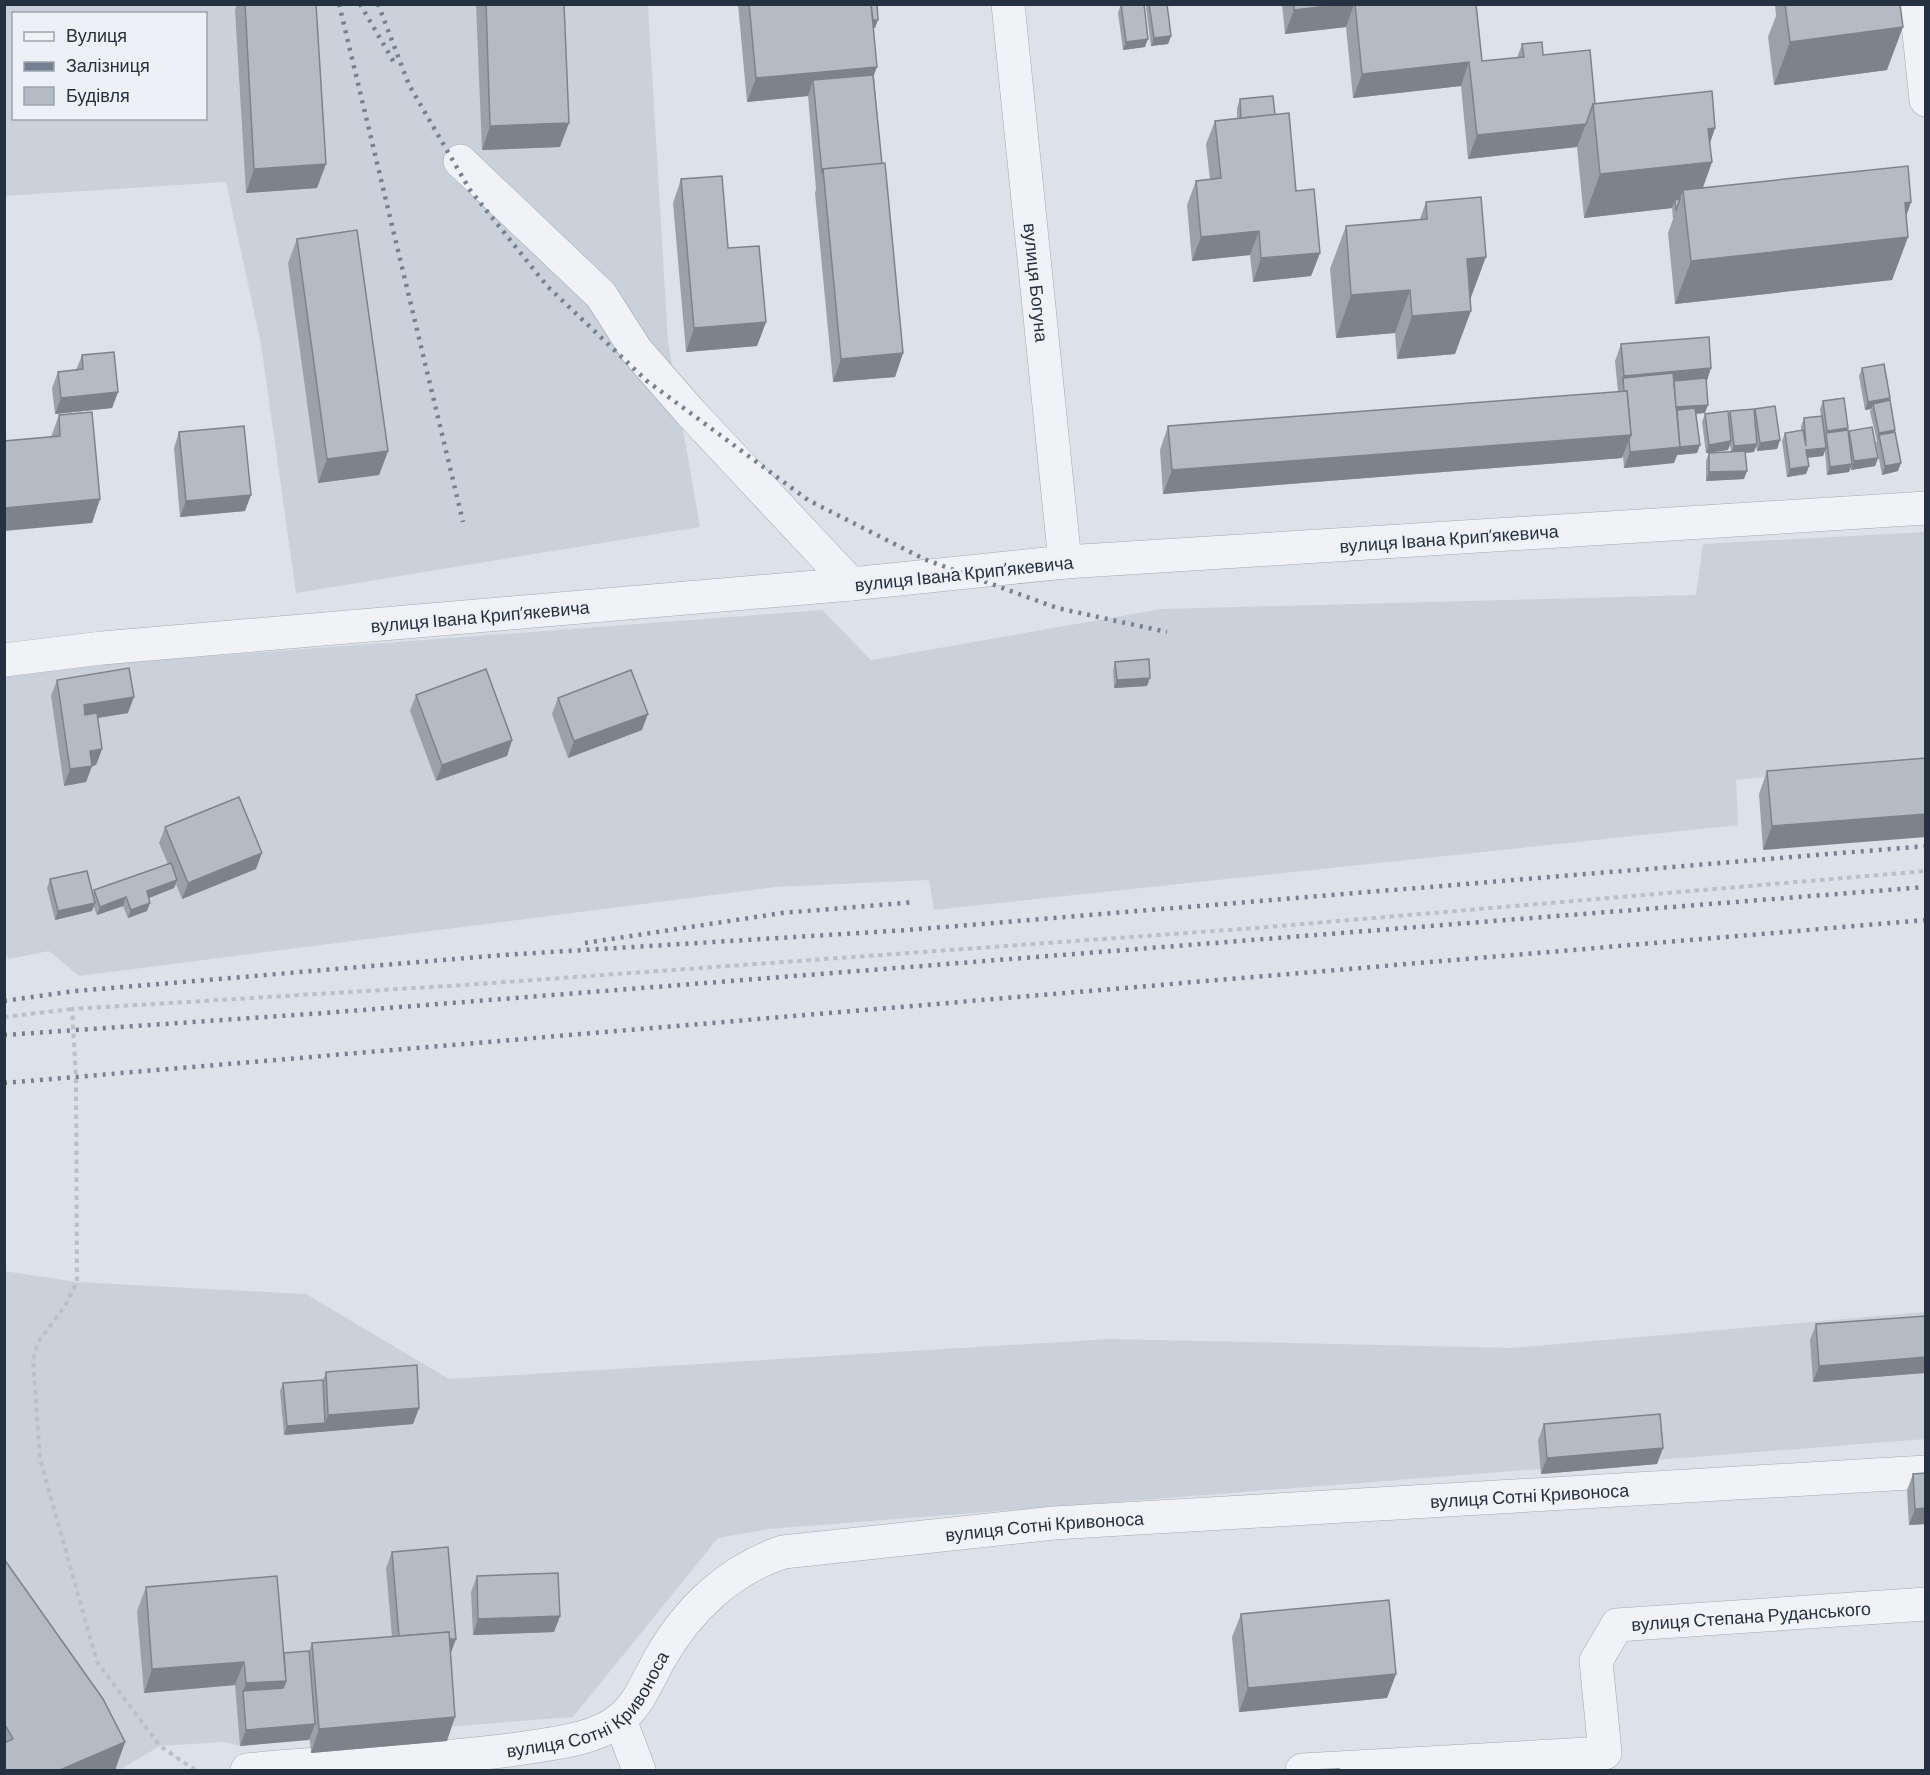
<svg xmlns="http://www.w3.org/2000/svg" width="1930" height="1775" viewBox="0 0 1930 1775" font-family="Barlow,sans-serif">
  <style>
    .built { fill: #cbd1da; fill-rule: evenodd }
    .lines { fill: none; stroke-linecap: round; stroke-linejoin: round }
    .minor-casing { stroke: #a2a9b2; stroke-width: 34 }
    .path { stroke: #bbc0c7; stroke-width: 4; stroke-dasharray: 4.5 4.5; stroke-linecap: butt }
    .minor { stroke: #f0f2f6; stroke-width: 33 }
    .rail { stroke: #758193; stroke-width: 4.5; stroke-dasharray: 3 6; stroke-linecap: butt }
    .wall { fill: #9ba1a9 }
    .shaded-wall { fill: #7e838a }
    .building { fill: #b4bbc5; stroke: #7e838a; stroke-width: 1.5 }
    .labels { text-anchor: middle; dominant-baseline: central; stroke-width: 6; stroke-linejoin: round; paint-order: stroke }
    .street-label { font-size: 18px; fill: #253040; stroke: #edf1f6 }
  </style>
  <rect width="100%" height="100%" fill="#dde2e8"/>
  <g class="built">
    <path d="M5 5H648L668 342 700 527 296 593 261 344 226 182 5 196ZM14 14H206V118H14Z"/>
    <polygon points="1925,532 1925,762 1736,780 1738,825 934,910 929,880 775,887 79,976 49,951 9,959 5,953 4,675 27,670 822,610 871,660 1162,609 1696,595 1703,544"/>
    <polygon points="4,1271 77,1282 306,1294 449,1379 1111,1339 1513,1348 1925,1312 1925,1439 769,1529 718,1538 573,1717 446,1727 311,1753 309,1740 240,1746 224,1742 160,1746 119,1770 5,1770"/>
  </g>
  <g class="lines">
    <defs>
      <g id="minor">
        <path id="s1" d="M1008 4 1065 562"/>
        <polyline points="1916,4 1926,100"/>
        <polyline points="460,161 601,295 636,350 691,413 851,584"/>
        <polyline points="4,660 102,648 851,584 1065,562 1926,508"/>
        <polyline points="620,1720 639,1770"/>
        <path id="s2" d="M247 1770C343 1759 441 1762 537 1746 564 1742 598 1737 619 1720 638 1706 648 1680 659 1660 687 1610 729 1570 783 1552L1054 1523 1926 1472"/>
        <path id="s3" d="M1302 1770 1605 1753 1596 1661 1617 1625 1926 1604"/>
      </g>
    </defs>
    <use href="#minor" class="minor-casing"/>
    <g class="path">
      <polyline points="4,1017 72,1009"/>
      <polyline points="195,1770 160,1746 97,1662 40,1459 33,1359 38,1342 65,1306 77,1282 76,1077 72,1009 464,985 1256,928 1926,871"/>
    </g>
    <use href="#minor" class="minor"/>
    <g class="rail">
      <polyline points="339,4 463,522"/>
      <polyline points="360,4 395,64"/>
      <polyline points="378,4 409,85 470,190 547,286 647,381 808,500 924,559 1057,608 1167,632"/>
      <polyline points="585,943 782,913 915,902"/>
      <polyline points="4,1001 75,991 503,955 908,930 1926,846"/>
      <polyline points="4,1035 324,1013 1926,887"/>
      <polyline points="4,1083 1926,920"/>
    </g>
  </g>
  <g class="wall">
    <polygon points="237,4 316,4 317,188 246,193 235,10"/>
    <polygon points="476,4 564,4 560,147 482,150"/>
    <polygon points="738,4 877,4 875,28 874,28 874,76 882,164 903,353 895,377 833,382 815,193 816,189 808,96 747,102"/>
    <polygon points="1121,4 1145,47 1123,50 1118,13"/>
    <polygon points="1147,4 1167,4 1171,36 1168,44 1151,46 1146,8"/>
    <polygon points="1282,4 1476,4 1482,61 1517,58 1522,44 1543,55 1595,104 1715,128 1710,143 1712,162 1703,188 1911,202 1906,217 1908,237 1892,280 1675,304 1668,233 1673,219 1672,208 1584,218 1577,147 1468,159 1461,86 1353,98 1346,27 1285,34"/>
    <polygon points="1775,4 1900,4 1887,70 1774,85 1768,37 1776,16"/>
    <polygon points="1240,99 1275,115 1296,191 1320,253 1311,276 1253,282 1250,255 1192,261 1187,205 1196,181 1210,180 1206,144 1215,121 1237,118 1237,108"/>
    <polygon points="681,179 766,322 757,346 686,352 673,203"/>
    <polygon points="1426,202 1470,300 1455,354 1397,359 1395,333 1336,338 1330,269 1346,226 1420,219"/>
    <polygon points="297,239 388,451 379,475 318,483 288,263"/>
    <polygon points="1621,344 1711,368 1706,382 1705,413 1696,414 1700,445 1697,453 1677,455 1674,463 1624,468 1623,456 1622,458 1163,494 1160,450 1168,426 1618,392 1615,361"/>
    <polygon points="82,355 118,392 112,408 55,414 52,388 58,372 76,370"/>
    <polygon points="1862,368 1889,401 1895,430 1895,432 1898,471 1882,475 1876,443 1877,441 1870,412 1871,409 1865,410 1859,376"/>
    <polygon points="1823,401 1847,430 1848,433 1849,431 1878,458 1875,466 1851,470 1851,467 1849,472 1827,475 1825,451 1823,456 1807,458 1809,466 1806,474 1787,477 1782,441 1785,433 1801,430 1801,426 1804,418 1821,416 1820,409"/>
    <polygon points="1755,409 1780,440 1777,449 1757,451 1756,446 1754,452 1745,453 1744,479 1706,481 1706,461 1709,453 1731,452 1730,445 1728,450 1706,453 1702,422 1705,414 1728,417 1730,411 1754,412"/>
    <polygon points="59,415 100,499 92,523 51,437"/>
    <polygon points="179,432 245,511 180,517 174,448"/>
    <polygon points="1115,662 1147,686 1114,688 1113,670"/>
    <polygon points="57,680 128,713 98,718 102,749 96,765 92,766 86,782 64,786 51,696"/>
    <polygon points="416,695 512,740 507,756 436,781 410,711"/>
    <polygon points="558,698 642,730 568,758 552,714"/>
    <polygon points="1926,758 1763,850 1759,794 1767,771"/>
    <polygon points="165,827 256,869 182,899 176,884 174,888 149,898 147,911 128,918 123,906 97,915 93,905 92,911 55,920 47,888 50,879 93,894 94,890 168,864 159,843"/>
    <polygon points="1926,1316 1926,1369 1924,1373 1813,1382 1810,1340 1816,1324"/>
    <polygon points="326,1372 419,1408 413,1424 284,1435 280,1391 283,1383 323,1380"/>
    <polygon points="1544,1424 1663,1448 1657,1464 1541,1474 1538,1440"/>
    <polygon points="1913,1474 1926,1524 1909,1525 1907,1490"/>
    <polygon points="392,1552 456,1639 450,1653 447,1741 311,1753 310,1739 240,1746 235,1685 144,1693 137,1611 146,1587 284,1653 309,1651 312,1643 392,1637 386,1568"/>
    <polygon points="4,1559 125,1742 115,1770 4,1770"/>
    <polygon points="477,1576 560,1616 554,1632 473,1635 471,1592"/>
    <polygon points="1241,1614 1396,1674 1387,1698 1239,1712 1232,1637"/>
  </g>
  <g class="shaded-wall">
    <polygon points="1344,4 1354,4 1346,27 1285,34 1294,10"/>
    <polygon points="878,20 875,28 863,29 866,21"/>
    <polygon points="1903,27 1887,70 1774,85 1790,42"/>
    <polygon points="1171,36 1168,44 1151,46 1154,38"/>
    <polygon points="1148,39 1145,47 1123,50 1126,42"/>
    <polygon points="1469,62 1461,86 1353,98 1362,74"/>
    <polygon points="877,67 868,90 813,80 808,96 747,102 756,78"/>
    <polygon points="569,123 560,147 482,150 490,126"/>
    <polygon points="1586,124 1577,147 1468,159 1477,135"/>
    <polygon points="1715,128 1703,163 1712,162 1696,205 1683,190 1677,207 1675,200 1672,208 1584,218 1600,174 1708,129"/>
    <polygon points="326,164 317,188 246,193 254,169"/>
    <polygon points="1911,202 1898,238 1908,237 1892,280 1675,304 1691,261 1905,203"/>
    <polygon points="1259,231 1250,255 1192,261 1201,237"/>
    <polygon points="1320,253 1311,276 1253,282 1261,258"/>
    <polygon points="1486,257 1470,300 1467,259"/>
    <polygon points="1410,290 1395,333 1336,338 1351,295"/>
    <polygon points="1471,311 1455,354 1397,359 1412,316"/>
    <polygon points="766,322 757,346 686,352 694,328"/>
    <polygon points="903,353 895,377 833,382 841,359"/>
    <polygon points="1711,368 1706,384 1623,378 1618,392 1624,376"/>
    <polygon points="118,392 112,408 55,414 61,398"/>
    <polygon points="1890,398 1887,406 1873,404 1871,409 1865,410 1868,402"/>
    <polygon points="1708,405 1705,413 1676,415 1674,407"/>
    <polygon points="1848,428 1845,436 1826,433 1824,440 1827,431"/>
    <polygon points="1895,430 1892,438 1879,435 1876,441 1879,433"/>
    <polygon points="1631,435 1622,458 1163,494 1172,470"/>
    <polygon points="1780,440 1777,449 1757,451 1760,443"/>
    <polygon points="1731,441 1728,450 1706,453 1709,445"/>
    <polygon points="1757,444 1754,452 1731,454 1734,446"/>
    <polygon points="1700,445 1697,453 1677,455 1674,463 1624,468 1630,452"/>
    <polygon points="1826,448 1823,456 1803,458 1806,450"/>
    <polygon points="388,451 379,475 318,483 327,459"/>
    <polygon points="1878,458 1875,466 1851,470 1854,461"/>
    <polygon points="1901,463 1898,471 1882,475 1885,466"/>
    <polygon points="1852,464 1849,472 1827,475 1830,467"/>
    <polygon points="1809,466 1806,474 1787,477 1790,469"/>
    <polygon points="1747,471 1744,479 1706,481 1709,472"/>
    <polygon points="251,495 245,511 180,517 186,501"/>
    <polygon points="100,499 92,523 4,531 4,508"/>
    <polygon points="1150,678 1147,686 1114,688 1117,680"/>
    <polygon points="134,697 128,713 78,721 84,705"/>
    <polygon points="648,714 642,730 568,758 574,741"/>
    <polygon points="512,740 507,756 436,781 442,765"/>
    <polygon points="102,749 96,765 92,766 86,782 64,786 70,769 90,751"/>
    <polygon points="1926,814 1926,837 1763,850 1772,826"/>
    <polygon points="262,853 256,869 182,899 188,883"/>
    <polygon points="177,880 174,888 144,900 147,891"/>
    <polygon points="126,897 123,906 97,915 100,907"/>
    <polygon points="95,903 92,911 55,920 58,911"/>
    <polygon points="150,903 147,911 128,918 131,910"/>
    <polygon points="1926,1357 1926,1369 1924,1373 1813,1382 1819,1366"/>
    <polygon points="419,1408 413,1424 284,1435 287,1426 325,1423 328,1415"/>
    <polygon points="1663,1448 1657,1464 1541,1474 1547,1458"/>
    <polygon points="1926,1508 1926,1524 1909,1525 1915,1509"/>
    <polygon points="560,1616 554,1632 473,1635 478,1619"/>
    <polygon points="456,1639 450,1655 400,1644"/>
    <polygon points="244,1662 235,1685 144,1693 152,1669"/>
    <polygon points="1396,1674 1387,1698 1239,1712 1248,1688"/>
    <polygon points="286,1681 277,1704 243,1691 246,1683"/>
    <polygon points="455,1717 447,1741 311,1753 319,1729"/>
    <polygon points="315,1724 309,1740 240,1746 246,1730"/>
    <polygon points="125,1742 115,1770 60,1770"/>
  </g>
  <g class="building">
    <polygon points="245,4 316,4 326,164 254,169"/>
    <polygon points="486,4 564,4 569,123 490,126"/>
    <polygon points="749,4 871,4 877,67 756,78"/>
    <polygon points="871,4 877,4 878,20 873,20"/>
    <polygon points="1121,4 1144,4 1148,39 1126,42"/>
    <polygon points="1149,4 1167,4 1171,36 1154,38"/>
    <polygon points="1294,4 1344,4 1294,10"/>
    <polygon points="1355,4 1476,4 1482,61 1524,57 1522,44 1542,42 1543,55 1590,50 1595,104 1593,104 1586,124 1477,135 1469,62 1362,74"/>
    <polygon points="1785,4 1900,4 1903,27 1790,42"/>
    <polygon points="873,75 882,164 823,169 822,173 813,80"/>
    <polygon points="1712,91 1715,128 1708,129 1712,162 1600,174 1593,104"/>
    <polygon points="1273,96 1275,115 1241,118 1240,99"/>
    <polygon points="1289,113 1296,191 1314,189 1320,253 1261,258 1259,231 1201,237 1196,181 1221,178 1215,121"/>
    <polygon points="885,163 903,353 841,359 823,169"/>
    <polygon points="1908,166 1911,202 1905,203 1908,237 1691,261 1683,190"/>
    <polygon points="722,176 728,248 759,246 766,322 694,328 681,179"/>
    <polygon points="1481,197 1486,257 1467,259 1471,311 1412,316 1410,290 1351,295 1346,226 1427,219 1426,202"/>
    <polygon points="1680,199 1676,211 1675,200"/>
    <polygon points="357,230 388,451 327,459 297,239"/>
    <polygon points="1709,337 1711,368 1624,376 1621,344"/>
    <polygon points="114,352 118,392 61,398 58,372 83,369 82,355"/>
    <polygon points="1884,364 1890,398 1868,402 1862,368"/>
    <polygon points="1673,373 1680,447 1630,452 1629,439 1631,435 1627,391 1624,391 1623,378"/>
    <polygon points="1706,378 1708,405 1676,407 1674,381"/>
    <polygon points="1627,391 1631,435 1172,470 1168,426"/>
    <polygon points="1844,398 1848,428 1827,431 1823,401"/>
    <polygon points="1890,400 1895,430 1879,433 1873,404"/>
    <polygon points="1775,406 1780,440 1760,443 1755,409"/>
    <polygon points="1695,408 1700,445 1679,447 1680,447 1677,410"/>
    <polygon points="1754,409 1757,444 1734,446 1730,411"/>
    <polygon points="1728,411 1731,441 1709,445 1705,414"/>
    <polygon points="92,412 100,499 4,508 4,441 60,436 59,415"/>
    <polygon points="1822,416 1826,448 1806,450 1809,466 1790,469 1785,433 1803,430 1806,446 1804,418"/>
    <polygon points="244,426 251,495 186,501 179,432"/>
    <polygon points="1872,427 1878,458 1854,461 1849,431"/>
    <polygon points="1848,430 1852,464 1830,467 1826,433"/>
    <polygon points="1895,432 1901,463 1885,466 1879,435"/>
    <polygon points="1745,451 1747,471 1709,472 1709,453"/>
    <polygon points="1149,659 1150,678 1117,680 1115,662"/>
    <polygon points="129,668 134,697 84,705 85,715 97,713 102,749 90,751 92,766 70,769 57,680"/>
    <polygon points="486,669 512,740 442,765 416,695"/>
    <polygon points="631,670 648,714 574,741 558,698"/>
    <polygon points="1926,758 1926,814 1772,826 1767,771"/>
    <polygon points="239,797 262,853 188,883 165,827"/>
    <polygon points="171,863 177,880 147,891 150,903 131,910 126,897 100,907 94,890"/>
    <polygon points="87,871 95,903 58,911 50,879"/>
    <polygon points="1926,1316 1926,1357 1819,1366 1816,1324"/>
    <polygon points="417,1365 419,1408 328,1415 326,1372"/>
    <polygon points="323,1380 325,1423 287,1426 283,1383"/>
    <polygon points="1660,1414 1663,1448 1547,1458 1544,1424"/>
    <polygon points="1926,1473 1926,1508 1915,1509 1913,1474"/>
    <polygon points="448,1547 456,1639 449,1639 449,1632 399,1636 392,1552"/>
    <polygon points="4,1559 103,1699 125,1742 60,1770 4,1770 4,1743 13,1739 4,1723"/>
    <polygon points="558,1573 560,1616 478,1619 477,1576"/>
    <polygon points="277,1576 286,1681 246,1683 244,1662 152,1669 146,1587"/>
    <polygon points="1389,1600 1396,1674 1248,1688 1241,1614"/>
    <polygon points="449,1632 455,1717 319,1729 312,1643"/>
    <polygon points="309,1651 315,1724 246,1730 243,1691 283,1688 286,1681 284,1653"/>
    <polygon points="1339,1769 1339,1770 1313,1770"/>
  </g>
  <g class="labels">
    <g class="street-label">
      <text stroke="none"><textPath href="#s1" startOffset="280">вулиця Богуна</textPath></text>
      <text transform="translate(1449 538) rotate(-4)">вулиця Івана Крипʼякевича</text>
      <text transform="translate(964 573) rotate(-6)">вулиця Івана Крипʼякевича</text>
      <text transform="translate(480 616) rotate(-5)">вулиця Івана Крипʼякевича</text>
      <text stroke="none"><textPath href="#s2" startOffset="1368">вулиця Сотні Кривоноса</textPath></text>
      <text stroke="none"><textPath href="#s2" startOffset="882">вулиця Сотні Кривоноса</textPath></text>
      <text stroke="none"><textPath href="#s3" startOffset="572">вулиця Степана Руданського</textPath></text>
      <text stroke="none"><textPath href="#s2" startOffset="360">вулиця Сотні Кривоноса</textPath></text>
    </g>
  </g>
  <rect width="1930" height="1775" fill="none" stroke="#253040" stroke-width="12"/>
  <rect x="12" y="12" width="195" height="108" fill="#edf1f6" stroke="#9da4ad" stroke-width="1.5"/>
  <rect x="24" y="32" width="30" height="9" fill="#f0f2f6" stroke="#9da4ad" stroke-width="1.5"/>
  <text x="66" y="42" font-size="18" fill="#253040">Вулиця</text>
  <rect x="24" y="62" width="30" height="9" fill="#758193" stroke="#9da4ad" stroke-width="1.5"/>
  <text x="66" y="72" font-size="18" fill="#253040">Залізниця</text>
  <rect x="24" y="87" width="30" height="18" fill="#b4bbc5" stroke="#9da4ad" stroke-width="1.5"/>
  <text x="66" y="102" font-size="18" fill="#253040">Будівля</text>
</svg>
